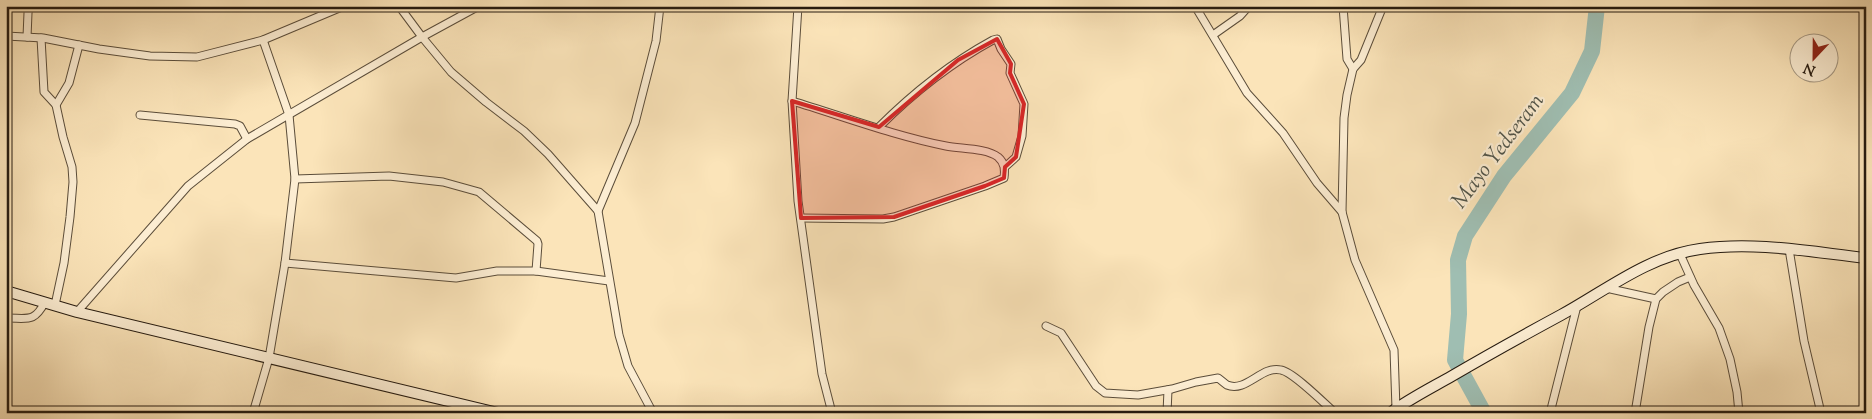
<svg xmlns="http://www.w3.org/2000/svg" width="1872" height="419" viewBox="0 0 1872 419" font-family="'Sorts Mill Goudy',serif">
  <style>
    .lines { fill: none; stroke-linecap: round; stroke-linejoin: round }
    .river { stroke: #9fbeb2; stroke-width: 16 }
    .minor-casing { stroke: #5b4d3a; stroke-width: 9 }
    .secondary-casing { stroke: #261b10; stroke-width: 12 }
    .minor { stroke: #fcedd2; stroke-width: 7 }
    .secondary { stroke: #fcedd2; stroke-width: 10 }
    .marked { fill: #d62828; fill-opacity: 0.2; stroke: #d62828; stroke-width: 4; stroke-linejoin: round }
    .labels { text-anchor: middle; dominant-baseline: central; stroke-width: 4.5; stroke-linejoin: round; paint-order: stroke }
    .water-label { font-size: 22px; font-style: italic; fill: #505449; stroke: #fcedd2 }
  </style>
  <rect width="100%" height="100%" fill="#fbe4b9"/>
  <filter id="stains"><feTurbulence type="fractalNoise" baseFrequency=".004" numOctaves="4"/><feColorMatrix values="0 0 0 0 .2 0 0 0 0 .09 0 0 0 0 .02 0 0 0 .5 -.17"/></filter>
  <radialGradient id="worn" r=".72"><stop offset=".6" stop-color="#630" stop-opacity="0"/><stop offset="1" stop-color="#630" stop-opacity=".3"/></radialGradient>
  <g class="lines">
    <polyline class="river" points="1484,413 1455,360 1459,314 1458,260 1465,236 1504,176 1572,93 1592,51 1597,6"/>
    <defs>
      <g id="minor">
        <polyline points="399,6 422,37 451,72 486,102 524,131 548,154 598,211 619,335 628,366 653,413"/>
        <polyline points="798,6 792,101 798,201 822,374 832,413"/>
        <polyline points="1195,6 1247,93 1283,133 1317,183 1342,212"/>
        <polyline points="1343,6 1347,59 1353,69"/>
        <polyline points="1383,6 1361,60 1353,69 1347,95 1344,118 1342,212 1355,260 1394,350 1396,409"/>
        <polyline points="1213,35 1240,16 1249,6"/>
        <polyline points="6,36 43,38 99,49 150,56 197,57 263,40 344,6"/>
        <polyline points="27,37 28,13 29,6"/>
        <polyline points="41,38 44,92 56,105 63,137 72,167 73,182 70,217 64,263 55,305"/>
        <path d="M792 101C842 116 895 136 946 146 961 149 986 148 998 157 1005 163 1005 170 1004 178L985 186 894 217 883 219 801 218"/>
        <polyline points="56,105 69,83 79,45"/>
        <polyline points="140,115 235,124 240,126 247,139"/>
        <path d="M879 127C913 93 951 63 993 40L997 39 1001 49 1011 64 1010 73 1024 104 1022 136 1016 157 1005 167"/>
        <polyline points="295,179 389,176 443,182 479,192 537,241 538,244 536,271"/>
        <polyline points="598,211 635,123 656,41 660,6"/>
        <polyline points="1789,249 1804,341 1821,413"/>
        <polyline points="1680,254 1694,285 1719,328 1730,359 1737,392 1739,413"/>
        <polyline points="285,263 456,278 497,271 536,271 609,281"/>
        <polyline points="1606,288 1656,299"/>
        <polyline points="77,312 188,186 247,139 422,37 479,6"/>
        <path d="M6 318C28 318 34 323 45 302"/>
        <path d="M1046 326 1061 333 1096 386 1105 393 1138 395 1172 389 1196 382 1218 378C1221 380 1224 383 1227 385 1246 393 1262 365 1281 370 1293 372 1324 403 1335 413"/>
        <polyline points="253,413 269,358 285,263 295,179 289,115 263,40"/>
        <polyline points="1167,413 1168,390"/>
        <polyline points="1550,413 1577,306"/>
        <polyline points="1635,413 1649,327 1656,299 1663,292 1678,282 1690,277"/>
      </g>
      <g id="secondary">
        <polyline points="6,291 77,312 498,413"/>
        <path d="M1390 413C1409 399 1431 388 1452 376 1488 355 1524 335 1561 315 1605 291 1648 256 1700 249 1755 241 1811 252 1866 258"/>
      </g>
    </defs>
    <use href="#minor" class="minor-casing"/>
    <use href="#secondary" class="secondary-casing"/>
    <use href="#minor" class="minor"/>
    <use href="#secondary" class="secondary"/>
  </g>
  <path class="marked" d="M997 39 1011 64 1010 73 1024 104 1016 157 1005 167 1004 178 985 186 894 217 801 218 792 101 879 127 958 60Z"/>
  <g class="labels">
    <g class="water-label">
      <text transform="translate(1499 152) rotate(-53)">Mayo Yedseram</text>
    </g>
  </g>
  <rect width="1872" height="419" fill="none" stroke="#fbe4b9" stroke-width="25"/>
  <rect x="8" y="8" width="1857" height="404" fill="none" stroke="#261b10" stroke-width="2.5"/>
  <rect x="12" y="12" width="1847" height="394" fill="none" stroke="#261b10"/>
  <g transform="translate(1814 58) rotate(202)"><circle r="24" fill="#fcedd2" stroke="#a69984"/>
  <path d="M0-4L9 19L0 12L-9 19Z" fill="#8f2418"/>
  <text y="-8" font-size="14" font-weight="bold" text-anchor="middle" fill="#261b10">N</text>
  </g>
  <rect width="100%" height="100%" filter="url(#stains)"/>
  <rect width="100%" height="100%" fill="url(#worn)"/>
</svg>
